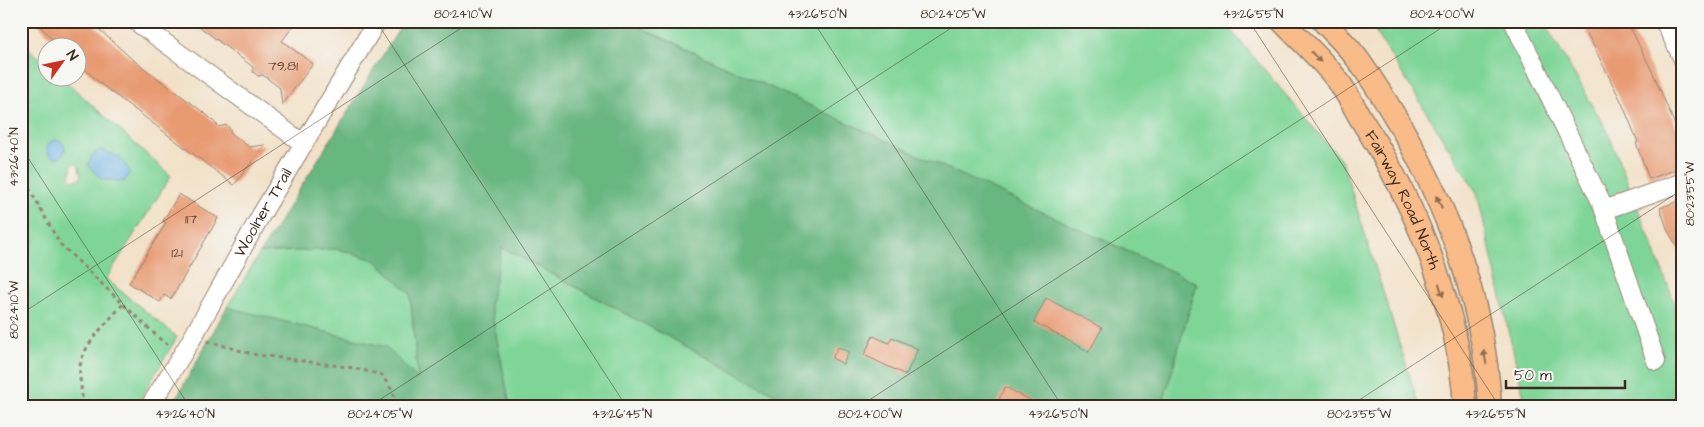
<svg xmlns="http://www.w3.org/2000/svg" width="1704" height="427" viewBox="0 0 1704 427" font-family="'Architects Daughter',sans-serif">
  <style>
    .green { fill: #7fd598; stroke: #5d805b; fill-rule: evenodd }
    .forest { fill: #67b680; stroke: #51704f }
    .water { fill: #6db3e4; stroke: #546e81 }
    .building { fill: #e89a71 }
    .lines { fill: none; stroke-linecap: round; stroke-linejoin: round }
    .minor-casing { stroke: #968673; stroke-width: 20 }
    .major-casing { stroke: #968673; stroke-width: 25 }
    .path { stroke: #968673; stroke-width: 3; stroke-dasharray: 4 4; stroke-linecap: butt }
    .minor { stroke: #fff; stroke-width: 18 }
    .major { stroke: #f9bc89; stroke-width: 22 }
    .oneway { fill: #906c4e }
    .ticks { fill: none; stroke: #3b2a1e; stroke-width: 1; stroke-opacity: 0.45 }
    .labels { text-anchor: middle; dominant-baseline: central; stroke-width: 4; stroke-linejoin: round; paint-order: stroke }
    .number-label { font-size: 14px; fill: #664633 }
    .street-label { font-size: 16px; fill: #3b2a1e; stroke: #f6f6f2 }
    .neatline { fill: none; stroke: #3b2a1e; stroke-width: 2 }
    .ticks-label { font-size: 12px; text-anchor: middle; fill: #3b2a1e }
  </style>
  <rect width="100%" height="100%" fill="#f6f6f2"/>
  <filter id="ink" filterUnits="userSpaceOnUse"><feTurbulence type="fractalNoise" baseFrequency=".02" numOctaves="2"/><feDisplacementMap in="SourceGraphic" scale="10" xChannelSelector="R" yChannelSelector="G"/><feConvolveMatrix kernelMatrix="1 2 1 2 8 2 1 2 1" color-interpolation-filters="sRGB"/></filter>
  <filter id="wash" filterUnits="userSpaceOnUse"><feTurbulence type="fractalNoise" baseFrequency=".0096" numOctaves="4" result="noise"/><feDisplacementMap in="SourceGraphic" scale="20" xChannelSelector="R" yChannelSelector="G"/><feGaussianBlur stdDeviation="1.12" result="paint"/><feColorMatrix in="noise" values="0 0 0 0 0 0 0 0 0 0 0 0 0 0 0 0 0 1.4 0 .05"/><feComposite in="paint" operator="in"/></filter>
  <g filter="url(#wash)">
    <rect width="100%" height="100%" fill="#f2e1c8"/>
    <g class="green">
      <polygon points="626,21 1223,21 1342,161 1419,406 1162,406 1197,283"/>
      <polygon points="1369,21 1543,21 1607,130 1683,324 1683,406 1526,406 1477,193"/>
      <path d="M21 41 47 65 48 78H62L171 176 106 279 177 337 136 406H21ZM75 162 79 167 81 177 74 181 70 177 72 164Z"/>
      <polygon points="501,247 797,406 510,406 490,304"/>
      <polygon points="338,249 375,260 410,293 418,380 386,347 227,307 260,253"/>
    </g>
    <polygon class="forest" points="404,21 626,21 1197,283 1162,406 797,406 502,247 490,304 510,406 172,406 227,307 386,347 418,379 410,293 375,260 338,249 260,253"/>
    <g class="water">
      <circle cx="56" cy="149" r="9"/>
      <polygon points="101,150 120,157 130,172 124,182 101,179 88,165 92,155"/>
    </g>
    <g id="blocks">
      <g class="building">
        <polygon points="35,21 90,21 133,60 207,115 219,127 226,125 230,129 231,133 249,147 265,145 234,185 101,84 78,63 78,48 61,48"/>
        <polygon points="192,21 297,21 282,41 313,64 282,105 280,88 263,75 258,76 253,72 253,67"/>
        <polygon points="1581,21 1627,21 1653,73 1683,144 1683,167 1649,179 1636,143 1638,142 1622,103"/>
        <polygon points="179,194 218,218 171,299 164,295 160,302 129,283 166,223 163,221"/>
        <polygon points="1683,199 1683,257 1668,231 1660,208"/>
        <polygon points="1046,298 1102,328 1089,352 1034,322"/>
        <polygon points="873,336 889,343 892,337 918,349 906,375 864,355"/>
        <polygon points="838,347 849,352 843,364 832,358"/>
        <polygon points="1005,387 1042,406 996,406"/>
      </g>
    </g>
  </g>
  <g filter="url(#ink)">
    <use href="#blocks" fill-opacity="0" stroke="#968673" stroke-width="1"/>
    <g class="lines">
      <defs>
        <g id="minor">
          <polyline points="135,21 304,144"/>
          <polyline points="1513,21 1602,204 1656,361"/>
          <polyline points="1664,21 1683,59"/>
          <polyline points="1604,210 1683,182"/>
          <path id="s1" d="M150 406 190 342 261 215 377 21"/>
        </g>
        <g id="major">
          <path id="s2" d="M1282 21C1300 40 1319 57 1335 77 1345 89 1353 105 1361 119 1414 201 1459 307 1465 406"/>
          <path d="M1323 21C1335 34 1349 47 1359 61 1430 162 1483 282 1490 406"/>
        </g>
      </defs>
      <use href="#minor" class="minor-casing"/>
      <use href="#major" class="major-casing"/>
      <g class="path">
        <polyline points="21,174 60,244 163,342 169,345"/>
        <polyline points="207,341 252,354 354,368 382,375 393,392 397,406"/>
        <path d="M82 406C83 393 79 380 80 367 82 345 109 321 123 304"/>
      </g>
      <use href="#minor" class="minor"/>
      <use href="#major" class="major"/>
    </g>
    <defs><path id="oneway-solid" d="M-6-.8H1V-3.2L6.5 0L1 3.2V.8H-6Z" transform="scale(1.25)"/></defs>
    <g class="oneway">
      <use href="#oneway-solid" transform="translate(1316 57) rotate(47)"/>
      <use href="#oneway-solid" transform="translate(1439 202) rotate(-116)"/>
      <use href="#oneway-solid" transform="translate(1441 290) rotate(72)"/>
      <use href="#oneway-solid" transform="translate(1485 357) rotate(-101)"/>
    </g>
  </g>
  <path class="ticks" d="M376 21 626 406M813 21 1062 406M1249 21 1499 406M21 147 189 406M21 314 472 21M370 406 962 21M860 406 1452 21M1350 406 1683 189"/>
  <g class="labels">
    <g class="number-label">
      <text x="283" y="66">79,81</text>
      <text x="191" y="219">117</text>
      <text x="177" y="253">121</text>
    </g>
    <g class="street-label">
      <text stroke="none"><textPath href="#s2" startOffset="218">Fairway Road North</textPath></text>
      <text stroke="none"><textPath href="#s1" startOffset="224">Woolner Trail</textPath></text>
    </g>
  </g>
  <rect width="1704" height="427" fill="none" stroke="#f6f6f2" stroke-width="55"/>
  <g transform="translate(62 62) rotate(57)"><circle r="24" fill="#f6f6f2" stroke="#aba49d"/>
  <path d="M0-4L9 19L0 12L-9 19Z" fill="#c8321e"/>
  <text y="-8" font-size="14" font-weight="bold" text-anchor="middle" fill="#3b2a1e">N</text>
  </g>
  <path d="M1506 380v8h119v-8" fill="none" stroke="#3b2a1e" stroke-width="2.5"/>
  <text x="1514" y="380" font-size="15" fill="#3b2a1e" stroke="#f6f6f2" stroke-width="4" paint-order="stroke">50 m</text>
  <rect x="28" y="28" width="1648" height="372" class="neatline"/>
  <g class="ticks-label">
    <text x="463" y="18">80°24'10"W</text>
    <text x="817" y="18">43°26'50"N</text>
    <text x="953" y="18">80°24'05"W</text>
    <text x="1253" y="18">43°26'55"N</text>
    <text x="1442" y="18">80°24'00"W</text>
    <text transform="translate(14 157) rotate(-90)" y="4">43°26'40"N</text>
    <text transform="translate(1690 194) rotate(-90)" y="4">80°23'55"W</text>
    <text transform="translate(14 310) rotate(-90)" y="4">80°24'10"W</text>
    <text x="185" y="418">43°26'40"N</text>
    <text x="380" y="418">80°24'05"W</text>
    <text x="622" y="418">43°26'45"N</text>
    <text x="870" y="418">80°24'00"W</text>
    <text x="1058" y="418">43°26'50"N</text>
    <text x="1359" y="418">80°23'55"W</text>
    <text x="1495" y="418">43°26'55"N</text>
  </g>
</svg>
